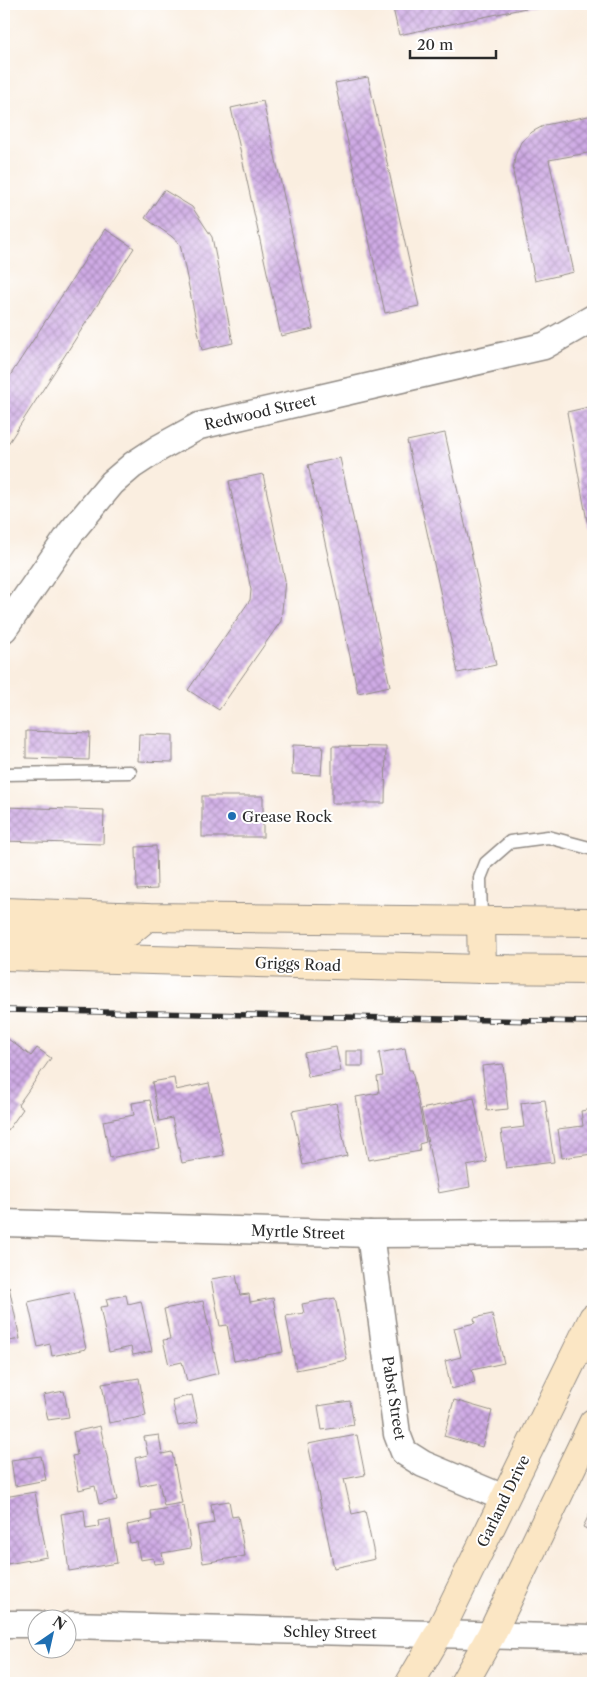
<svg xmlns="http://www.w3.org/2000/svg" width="597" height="1687" viewBox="0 0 597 1687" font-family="'Libre Caslon Text',serif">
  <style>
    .building { fill: url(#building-cross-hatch) }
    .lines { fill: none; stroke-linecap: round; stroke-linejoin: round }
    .service-casing { stroke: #928c86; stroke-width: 15 }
    .minor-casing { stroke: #928c86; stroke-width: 29 }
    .secondary-casing { stroke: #928c86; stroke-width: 30 }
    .service { stroke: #fff; stroke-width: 12 }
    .minor { stroke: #fff; stroke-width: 26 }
    .secondary { stroke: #fbe6c4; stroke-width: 28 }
    .rail-casing { stroke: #2b2b2b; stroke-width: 5.5 }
    .rail { stroke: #fff; stroke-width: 4; stroke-dasharray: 11; stroke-linecap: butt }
    .poi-dot { fill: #1f6fb2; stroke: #fff; stroke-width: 2 }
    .labels { text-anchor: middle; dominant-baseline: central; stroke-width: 4; stroke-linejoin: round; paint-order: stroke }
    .street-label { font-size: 15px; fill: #2b2b2b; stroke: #fff }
    .poi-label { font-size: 15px; fill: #2b2b2b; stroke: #fff; text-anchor: start }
  </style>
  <defs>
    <pattern id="building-cross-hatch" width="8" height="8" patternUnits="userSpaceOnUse" patternTransform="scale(1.25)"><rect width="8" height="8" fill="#cfabe5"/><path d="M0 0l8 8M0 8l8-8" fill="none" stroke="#a88bba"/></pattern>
  </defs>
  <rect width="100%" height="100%" fill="#fff"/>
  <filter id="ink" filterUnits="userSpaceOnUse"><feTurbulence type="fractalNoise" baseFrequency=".02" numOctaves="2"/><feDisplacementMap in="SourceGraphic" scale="10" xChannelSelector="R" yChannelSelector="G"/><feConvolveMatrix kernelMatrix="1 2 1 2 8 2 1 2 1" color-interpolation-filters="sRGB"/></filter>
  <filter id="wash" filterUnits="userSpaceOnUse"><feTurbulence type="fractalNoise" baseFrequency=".0096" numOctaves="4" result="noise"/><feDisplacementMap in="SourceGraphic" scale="20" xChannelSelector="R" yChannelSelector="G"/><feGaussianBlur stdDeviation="1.12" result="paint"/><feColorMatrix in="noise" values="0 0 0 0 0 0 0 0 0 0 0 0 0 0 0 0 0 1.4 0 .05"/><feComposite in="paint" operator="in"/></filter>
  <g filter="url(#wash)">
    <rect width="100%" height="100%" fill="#faeee0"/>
    <g id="blocks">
      <g class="building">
        <polygon points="392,4 540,4 540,5 399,35"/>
        <polygon points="368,77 419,306 385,313 335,83"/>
        <polygon points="263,101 313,329 281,336 231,108"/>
        <polygon points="593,115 593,152 549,160 574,272 535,281 513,172 515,156 521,142 532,132 545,125"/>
        <polygon points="164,190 192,207 212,237 233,343 202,350 180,244 171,236 145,218"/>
        <polygon points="105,229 134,248 4,450 4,385"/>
        <polygon points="593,406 593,531 587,521 567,412"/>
        <polygon points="445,433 496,665 458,673 407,441"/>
        <polygon points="340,458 390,686 358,693 308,465"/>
        <polygon points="263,474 285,580 281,621 219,710 188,690 250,600 251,590 229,481"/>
        <polygon points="26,731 90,733 89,760 26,758"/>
        <polygon points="139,734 173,735 173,762 138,761"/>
        <polygon points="293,745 323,746 321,775 292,774"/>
        <polygon points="332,746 386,747 385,803 332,803"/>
        <rect x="202" y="796" width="61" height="41"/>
        <polygon points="4,807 104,810 103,844 4,841"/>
        <polygon points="156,846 157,889 137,890 136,847"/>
        <polygon points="4,1036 31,1056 37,1048 51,1058 18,1105 23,1109 8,1130 4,1127"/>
        <polygon points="336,1047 341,1071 308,1077 304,1053"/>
        <polygon points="405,1048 409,1070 412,1070 426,1142 419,1144 420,1151 368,1160 356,1097 379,1093 377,1077 383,1076 379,1053"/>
        <rect x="346" y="1051" width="17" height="15"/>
        <polygon points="503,1064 508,1109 487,1111 482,1066"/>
        <polygon points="174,1078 176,1090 209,1083 224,1155 182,1163 172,1118 159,1121 152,1082"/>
        <polygon points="474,1098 487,1162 467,1166 470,1187 438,1193 421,1109"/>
        <polygon points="150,1100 160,1148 110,1158 103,1121 134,1115 132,1103"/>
        <polygon points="545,1100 554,1162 506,1168 501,1130 524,1127 521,1103"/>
        <polygon points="336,1103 347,1156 303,1165 292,1111"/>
        <polygon points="593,1109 593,1154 562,1158 558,1129 583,1126 581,1111"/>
        <polygon points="236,1275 240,1295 249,1294 250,1302 273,1298 283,1352 234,1361 227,1325 220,1326 211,1279"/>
        <polygon points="9,1287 20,1339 4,1342 4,1288"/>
        <polygon points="74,1292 86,1349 52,1356 50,1344 38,1347 28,1302"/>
        <polygon points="126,1295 128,1304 141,1301 152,1351 133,1355 131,1347 109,1352 100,1307 108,1306 106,1299"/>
        <polygon points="335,1298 347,1360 296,1370 286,1316 304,1313 302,1304"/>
        <polygon points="203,1301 219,1373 187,1381 182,1362 169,1365 163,1340 170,1339 164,1309"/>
        <polygon points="492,1314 504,1363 472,1370 475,1383 451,1389 445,1361 461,1357 454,1328 475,1323 474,1318"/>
        <polygon points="139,1378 146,1416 109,1423 102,1384"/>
        <polygon points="64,1391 69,1417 48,1420 43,1395"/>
        <polygon points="192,1395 198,1422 178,1426 172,1400"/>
        <polygon points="454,1400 492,1411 482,1447 444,1436"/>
        <polygon points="350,1401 354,1425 322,1430 318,1406"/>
        <polygon points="100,1426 117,1500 99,1504 95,1486 79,1490 72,1456 77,1455 73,1432"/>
        <polygon points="159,1435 162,1454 172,1452 182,1503 164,1506 159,1482 140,1486 135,1458 148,1455 144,1437"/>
        <polygon points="357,1435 365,1475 344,1479 352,1514 365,1511 375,1559 334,1568 308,1444"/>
        <polygon points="41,1456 46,1480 15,1486 11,1460"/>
        <polygon points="35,1492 47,1557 7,1564 4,1543 4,1497"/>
        <polygon points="229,1501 232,1517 238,1516 245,1556 203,1563 197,1526 214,1523 211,1504"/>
        <polygon points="184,1506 191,1548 162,1553 164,1563 154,1564 153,1558 140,1560 137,1542 130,1543 127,1525 152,1520 151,1511"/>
        <polygon points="593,1507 593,1532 583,1527"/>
        <polygon points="84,1510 86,1529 99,1527 98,1521 110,1519 117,1563 69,1571 61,1514"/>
      </g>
    </g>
  </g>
  <g filter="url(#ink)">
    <use href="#blocks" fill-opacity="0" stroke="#928c86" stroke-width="1"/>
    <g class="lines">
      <defs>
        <g id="service">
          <polyline points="4,774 130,772"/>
          <polyline points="481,921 480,878 486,863 510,842 548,837 593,849"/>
        </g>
        <g id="minor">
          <polyline points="4,629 72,531 112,483 133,465 159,448 199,426 544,346 593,318"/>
          <polyline points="4,1223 370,1234 593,1233"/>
          <polyline points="370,1234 397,1434 404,1452 423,1464 504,1498"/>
          <polyline points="4,1624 38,1624"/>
          <polyline points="68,1625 593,1638"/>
        </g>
        <g id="secondary">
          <polyline points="4,912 147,917 593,922"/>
          <polyline points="481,921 482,969"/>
          <polyline points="4,935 116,937 129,932 147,917"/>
          <polyline points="4,956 482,969 593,970"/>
          <polyline points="410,1683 438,1635 593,1318"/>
          <polyline points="464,1683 491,1635 593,1423"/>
        </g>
      </defs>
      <use href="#service" class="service-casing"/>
      <use href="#minor" class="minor-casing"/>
      <use href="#secondary" class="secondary-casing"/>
      <use href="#service" class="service"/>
      <use href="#minor" class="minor"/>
      <use href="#secondary" class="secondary"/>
      <defs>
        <polyline id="rail" points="4,1010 593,1022"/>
      </defs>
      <use href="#rail" class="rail-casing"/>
      <use href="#rail" class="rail"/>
    </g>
  </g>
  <circle class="poi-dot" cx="232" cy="816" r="5"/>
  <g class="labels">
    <g class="street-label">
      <text transform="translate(260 412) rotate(-13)">Redwood Street</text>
      <text transform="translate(298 964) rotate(2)">Griggs Road</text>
      <text transform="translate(298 1232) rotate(2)">Myrtle Street</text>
      <text transform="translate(394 1398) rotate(81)">Pabst Street</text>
      <text transform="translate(503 1501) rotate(-64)">Garland Drive</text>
      <text transform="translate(330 1632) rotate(1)">Schley Street</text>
    </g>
    <g class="poi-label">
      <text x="242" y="816">Grease Rock</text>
    </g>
  </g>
  <rect width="597" height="1687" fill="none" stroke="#fff" stroke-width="20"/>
  <g transform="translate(52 1634) rotate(34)"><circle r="24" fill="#ffffff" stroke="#aaaaaa"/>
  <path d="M0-4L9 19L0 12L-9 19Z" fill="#1f6fb2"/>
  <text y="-8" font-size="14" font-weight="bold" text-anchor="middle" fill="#2b2b2b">N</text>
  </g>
  <path d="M410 50v8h86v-8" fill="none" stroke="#2b2b2b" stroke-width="2.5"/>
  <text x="417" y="50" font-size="15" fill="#2b2b2b" stroke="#ffffff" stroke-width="4" paint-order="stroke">20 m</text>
</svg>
